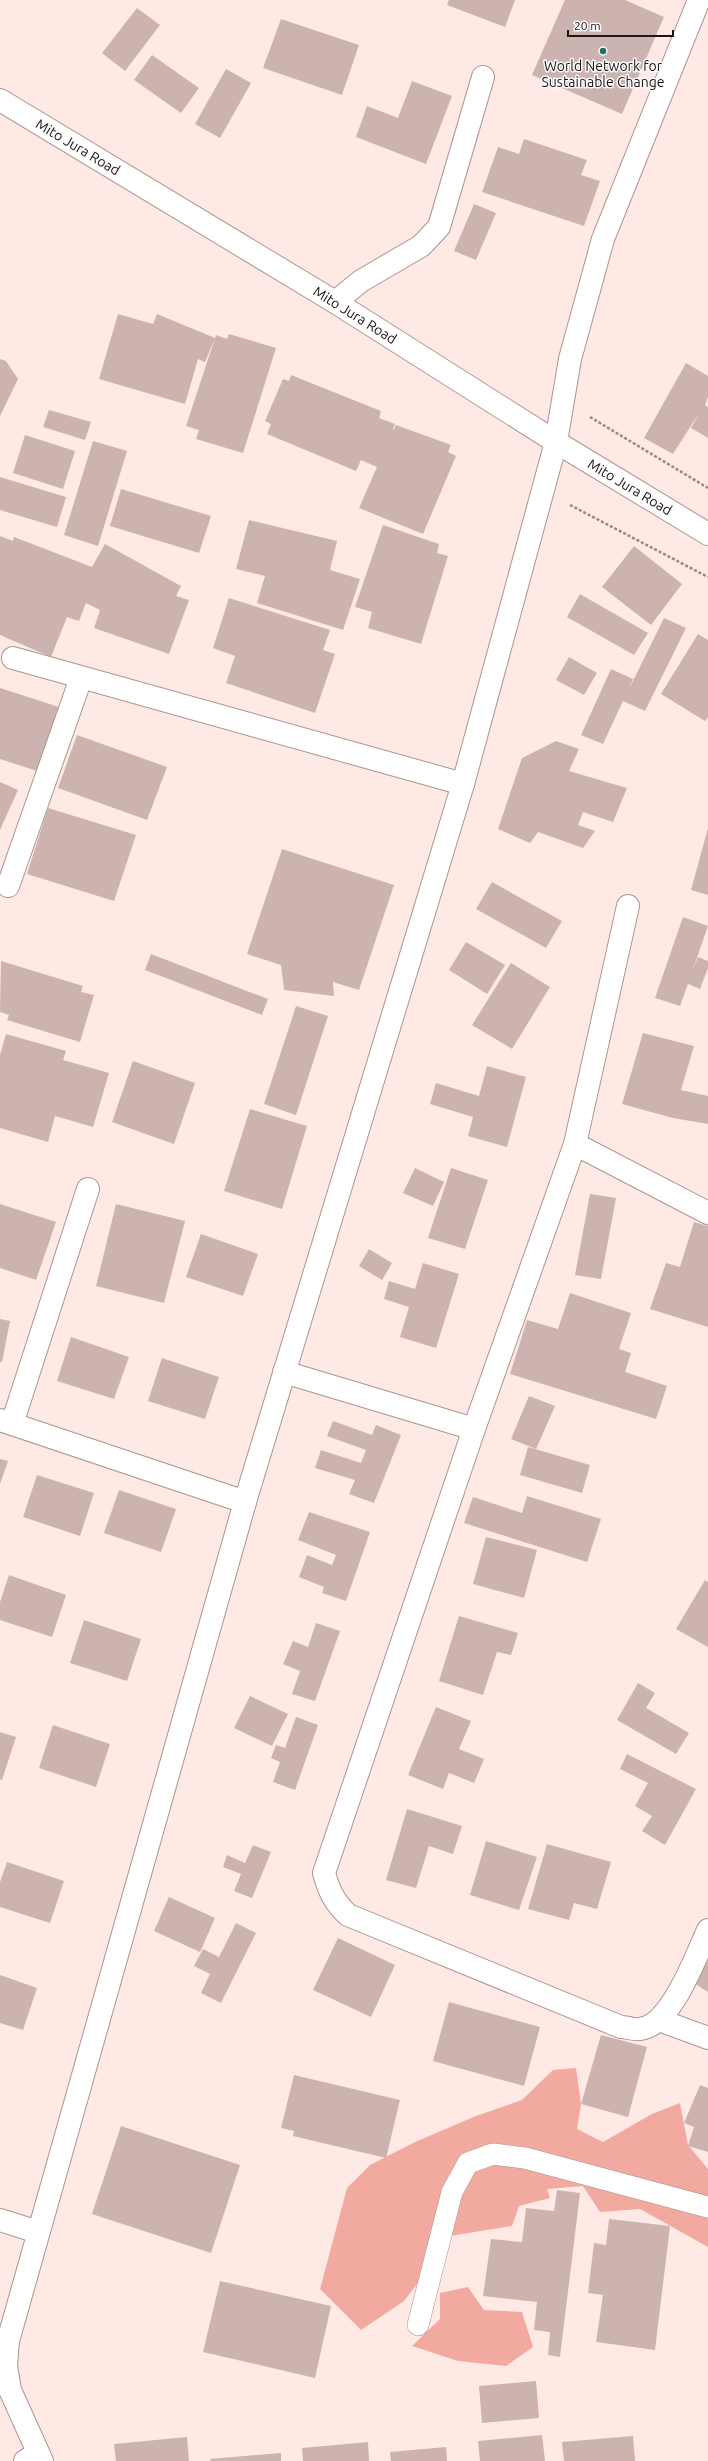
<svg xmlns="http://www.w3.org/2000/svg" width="708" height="2461" viewBox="0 0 708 2461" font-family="Ubuntu,sans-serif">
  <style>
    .green { fill: #f2aaa0 }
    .building { fill: #cdb3af }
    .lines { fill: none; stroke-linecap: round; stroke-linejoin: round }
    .service-casing { stroke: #ad9490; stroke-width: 22 }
    .minor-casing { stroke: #ad9490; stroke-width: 24 }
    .tertiary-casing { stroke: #ad9490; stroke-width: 24 }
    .secondary-casing { stroke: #ad9490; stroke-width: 24 }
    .path { stroke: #988885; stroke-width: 2.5; stroke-dasharray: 3 2; stroke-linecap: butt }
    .service { stroke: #fff; stroke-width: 21 }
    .minor { stroke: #fff; stroke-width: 22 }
    .tertiary { stroke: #fff; stroke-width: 22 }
    .secondary { stroke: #fff; stroke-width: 22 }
    .poi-dot { fill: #2a6e61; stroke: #fbfbfb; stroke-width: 1.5 }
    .labels { text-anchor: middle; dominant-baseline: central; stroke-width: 3; stroke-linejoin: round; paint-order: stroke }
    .poi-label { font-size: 14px; fill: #1d1413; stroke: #fbfbfb }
    .street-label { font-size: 14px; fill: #1d1413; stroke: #fbfbfb }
  </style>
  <rect width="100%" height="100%" fill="#ffe9e5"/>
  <g class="green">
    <polygon points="576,2068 581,2104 577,2129 603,2142 652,2114 680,2103 688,2145 708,2169 708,2247 640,2209 600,2212 583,2186 547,2189 550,2198 519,2206 512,2226 431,2239 424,2275 404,2301 361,2330 320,2289 347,2188 370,2165 415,2142 476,2116 522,2100 553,2070"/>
    <polygon points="468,2287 484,2310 522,2312 533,2347 506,2366 458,2361 412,2346 440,2319 440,2293"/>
  </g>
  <g class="building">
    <polygon points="449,0 515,0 505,27 447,5"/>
    <polygon points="565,0 625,0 664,17 622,114 532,75"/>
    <polygon points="137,8 160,25 125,71 102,53"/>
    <polygon points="281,19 359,45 342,95 263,68"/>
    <polygon points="152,55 199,88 181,113 134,80"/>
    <polygon points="226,69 251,83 220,138 195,124"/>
    <polygon points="412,81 452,96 426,164 356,137 367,106 398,118"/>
    <polygon points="524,139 587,160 581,175 600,181 584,226 482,192 498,147 519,154"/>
    <polygon points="474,204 496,213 476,260 454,251"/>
    <polygon points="118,314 153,324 157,314 215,338 205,362 198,359 185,404 99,379"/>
    <polygon points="229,334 276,348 243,453 196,439 199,430 186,426 216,335 227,339"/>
    <polygon points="0,359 6,361 18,379 0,416"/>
    <polygon points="686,363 708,376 708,397 705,405 708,407 708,438 691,428 699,413 673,454 644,438"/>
    <polygon points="291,375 381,411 379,418 395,424 393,429 394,430 396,425 451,445 448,452 456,456 423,534 359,508 377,467 361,460 356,471 267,434 271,424 265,421 283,379 289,381"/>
    <polygon points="49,410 91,422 85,440 43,427"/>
    <polygon points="25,435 75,451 63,489 13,473"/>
    <polygon points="93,441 127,451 98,546 64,535"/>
    <polygon points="0,477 66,497 57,527 0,510"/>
    <polygon points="121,489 211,516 199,553 110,526"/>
    <polygon points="249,520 337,541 330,570 360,579 343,630 257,603 265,576 236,569"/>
    <polygon points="383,525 439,544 437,553 448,556 421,644 368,628 372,612 355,607"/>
    <polygon points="0,536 13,541 14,537 92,567 105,544 181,586 176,596 189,600 169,654 94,628 100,610 86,603 79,621 67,617 51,657 0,635"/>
    <polygon points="634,546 682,584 651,625 602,587"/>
    <polygon points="580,594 648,633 634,655 567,617"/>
    <polygon points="229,598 330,630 323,650 335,654 315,713 226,683 235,656 213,648"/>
    <polygon points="664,618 686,628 645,711 623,701 603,744 581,735 611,669 633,679 629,689"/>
    <polygon points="698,634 708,640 708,717 705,721 661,694"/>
    <polygon points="569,657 597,673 584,695 556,680"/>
    <polygon points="0,688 59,707 37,771 0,759"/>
    <polygon points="77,735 167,767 147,820 58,788"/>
    <polygon points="556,741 579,749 569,771 627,788 613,822 583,812 578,825 595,831 583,848 538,832 530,843 498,829 522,758"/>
    <polygon points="0,782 18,790 0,830"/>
    <polygon points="48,808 136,835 114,901 27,874"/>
    <polygon points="708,828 708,895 691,890"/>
    <polygon points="282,849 394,885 359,990 333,982 334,996 284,990 281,965 247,954"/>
    <polygon points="492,882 562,921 546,948 476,909"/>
    <polygon points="683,917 708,926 692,972 698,957 708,961 708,968 700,989 688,984 680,1006 655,998"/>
    <polygon points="466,942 505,965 487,994 449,970"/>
    <polygon points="151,954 268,999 262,1015 145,970"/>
    <polygon points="1,961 83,986 81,992 94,995 80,1042 7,1020 9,1015 0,1012"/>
    <polygon points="511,963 550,987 512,1049 472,1025"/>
    <polygon points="296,1006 328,1016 296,1115 264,1104"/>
    <polygon points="643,1033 694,1046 681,1090 708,1096 708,1124 673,1118 622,1104"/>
    <polygon points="6,1034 66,1051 63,1060 109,1073 93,1127 55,1116 48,1142 0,1128 0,1055"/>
    <polygon points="133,1061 195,1083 174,1144 112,1122"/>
    <polygon points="487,1066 526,1077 507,1147 468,1136 473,1117 430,1104 436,1083 479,1096"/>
    <polygon points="250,1109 307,1126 282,1209 224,1191"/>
    <polygon points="415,1168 444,1182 433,1206 403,1193"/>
    <polygon points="451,1168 488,1180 465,1249 428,1238"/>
    <polygon points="590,1194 616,1198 601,1279 575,1275"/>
    <polygon points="0,1204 56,1222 36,1280 0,1268"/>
    <polygon points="116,1204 185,1221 164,1303 96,1286"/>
    <polygon points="694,1222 708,1226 708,1327 650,1309 666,1263 680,1267"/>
    <polygon points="201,1234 258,1254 243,1296 186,1277"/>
    <polygon points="369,1249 392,1263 382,1280 359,1266"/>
    <polygon points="423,1263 459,1274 436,1348 400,1337 409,1307 384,1299 389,1281 415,1289"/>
    <polygon points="570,1293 631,1313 619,1349 631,1353 625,1372 667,1386 656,1419 510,1374 527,1320 558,1329"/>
    <polygon points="0,1319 10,1321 2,1362 0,1362"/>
    <polygon points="71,1337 129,1357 114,1399 57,1381"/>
    <polygon points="162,1358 219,1377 205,1419 148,1401"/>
    <polygon points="529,1396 555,1406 536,1449 511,1439"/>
    <polygon points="333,1421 372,1435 376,1425 401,1435 374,1503 349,1494 355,1480 315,1468 321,1450 361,1463 366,1450 327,1436"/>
    <polygon points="528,1447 590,1465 582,1493 520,1475"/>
    <polygon points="0,1459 8,1461 0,1484"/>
    <polygon points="37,1475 94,1493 80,1536 23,1517"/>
    <polygon points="119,1490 176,1509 161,1552 104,1533"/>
    <polygon points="527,1496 601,1519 587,1562 464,1523 473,1497 522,1513"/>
    <polygon points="309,1512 370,1532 346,1601 322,1593 324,1587 299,1577 307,1555 332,1565 336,1555 298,1540"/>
    <polygon points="486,1537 537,1550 524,1598 473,1584"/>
    <polygon points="9,1575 66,1595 52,1637 0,1620 0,1602"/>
    <polygon points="705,1580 708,1582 708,1647 676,1629"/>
    <polygon points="459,1616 518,1633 511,1655 497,1652 483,1695 439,1681"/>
    <polygon points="84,1620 141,1639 127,1681 70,1663"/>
    <polygon points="316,1623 340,1631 315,1701 292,1694 300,1671 283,1664 293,1641 308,1647"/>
    <polygon points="638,1683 655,1693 646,1708 689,1733 676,1754 617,1720"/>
    <polygon points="250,1696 288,1714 272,1746 234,1728"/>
    <polygon points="436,1707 471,1721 459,1749 484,1759 474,1783 449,1773 443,1789 408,1775"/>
    <polygon points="296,1717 318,1725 295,1790 273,1782 280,1762 271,1758 276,1745 285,1748"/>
    <polygon points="53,1725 110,1744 96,1787 39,1768"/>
    <polygon points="0,1732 16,1737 2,1780 0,1779"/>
    <polygon points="627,1754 696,1789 665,1845 642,1831 652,1816 635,1806 648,1783 620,1769"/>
    <polygon points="407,1809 462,1826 453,1854 429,1846 416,1888 386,1880"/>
    <polygon points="486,1841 537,1857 519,1910 470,1895"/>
    <polygon points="547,1844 611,1862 597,1909 574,1903 569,1920 528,1909"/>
    <polygon points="253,1845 271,1852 252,1898 234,1891 241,1874 223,1867 227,1855 245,1863"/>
    <polygon points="7,1862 64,1881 50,1923 0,1907 0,1882"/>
    <polygon points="169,1897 215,1918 200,1952 154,1931"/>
    <polygon points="236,1923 256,1933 221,2003 201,1993 210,1974 194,1966 203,1949 219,1957"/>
    <polygon points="338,1938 395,1965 371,2017 313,1990"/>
    <polygon points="708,1961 708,1992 694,1983"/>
    <polygon points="0,1975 37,1988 23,2030 0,2023"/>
    <polygon points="449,2002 540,2027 524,2086 433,2061"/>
    <polygon points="601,2035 647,2047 628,2117 581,2104"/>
    <polygon points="294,2075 400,2100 386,2158 293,2136 294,2131 281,2128"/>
    <polygon points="700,2085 708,2088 708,2152 688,2146 694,2127 684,2123"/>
    <polygon points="121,2126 240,2165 211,2253 92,2214"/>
    <polygon points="557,2190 580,2193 560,2357 548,2355 550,2332 534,2330 537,2302 483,2296 491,2239 522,2242 526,2208 554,2211"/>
    <polygon points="609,2219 670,2226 655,2350 596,2342 603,2295 588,2293 594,2243 606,2245"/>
    <polygon points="220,2281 331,2306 315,2378 203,2352"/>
    <polygon points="536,2381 539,2418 482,2423 479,2386"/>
    <polygon points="542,2435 545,2461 480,2461 478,2441"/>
    <polygon points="633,2436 635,2461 564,2461 562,2442"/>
    <polygon points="187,2437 189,2461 116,2461 114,2444"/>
    <polygon points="368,2442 369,2461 303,2461 302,2448"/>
    <polygon points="446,2447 447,2461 391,2461 390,2452"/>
    <polygon points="281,2453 281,2461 211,2461 210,2459"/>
  </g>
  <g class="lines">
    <defs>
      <polyline id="service" points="418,2325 452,2192 468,2163 493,2154 525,2158 708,2207"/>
      <g id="minor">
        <polyline points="335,302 361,281 421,246 439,227 483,77"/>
        <polyline points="556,442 570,359 603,239 699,0"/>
        <polyline points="13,658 463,784"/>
        <polyline points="8,886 81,678"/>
        <path d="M628 906 575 1144 474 1429 324 1873C329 1891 334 1902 348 1915L621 2027C627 2027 634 2030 640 2029 671 2026 696 1956 708 1930"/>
        <polyline points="575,1144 708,1213"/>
        <polyline points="284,1372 474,1429"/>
        <polyline points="0,1420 245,1502"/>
        <polyline points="12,1424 88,1189"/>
        <polyline points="659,2020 708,2038"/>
        <polyline points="0,2220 38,2232"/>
        <polyline points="25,2461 38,2453"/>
      </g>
      <polyline id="tertiary" points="42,2461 10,2390 6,2366 8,2341 245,1502 463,784 556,442"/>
      <polyline id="secondary" points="0,100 335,302 556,442 708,534"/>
    </defs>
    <use href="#service" class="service-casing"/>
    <use href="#minor" class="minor-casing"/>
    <use href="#tertiary" class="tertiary-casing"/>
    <use href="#secondary" class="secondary-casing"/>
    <g class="path">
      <polyline points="590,417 708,488"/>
      <polyline points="570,505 708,577"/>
    </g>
    <use href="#service" class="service"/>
    <use href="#minor" class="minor"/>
    <use href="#tertiary" class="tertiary"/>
    <use href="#secondary" class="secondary"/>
  </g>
  <circle class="poi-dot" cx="603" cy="51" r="4"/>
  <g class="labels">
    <g class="poi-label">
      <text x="603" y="66">World Network for<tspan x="603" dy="16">Sustainable Change</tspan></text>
    </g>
    <g class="street-label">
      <text transform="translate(78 147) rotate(31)">Mito Jura Road</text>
      <text transform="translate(355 315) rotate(32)">Mito Jura Road</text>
      <text transform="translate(630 487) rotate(31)">Mito Jura Road</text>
    </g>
  </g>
  <path d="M568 30v6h105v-6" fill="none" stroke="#1d1413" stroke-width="2"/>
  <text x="574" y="30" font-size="12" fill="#1d1413" stroke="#fbfbfb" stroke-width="3" paint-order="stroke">20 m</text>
</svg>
